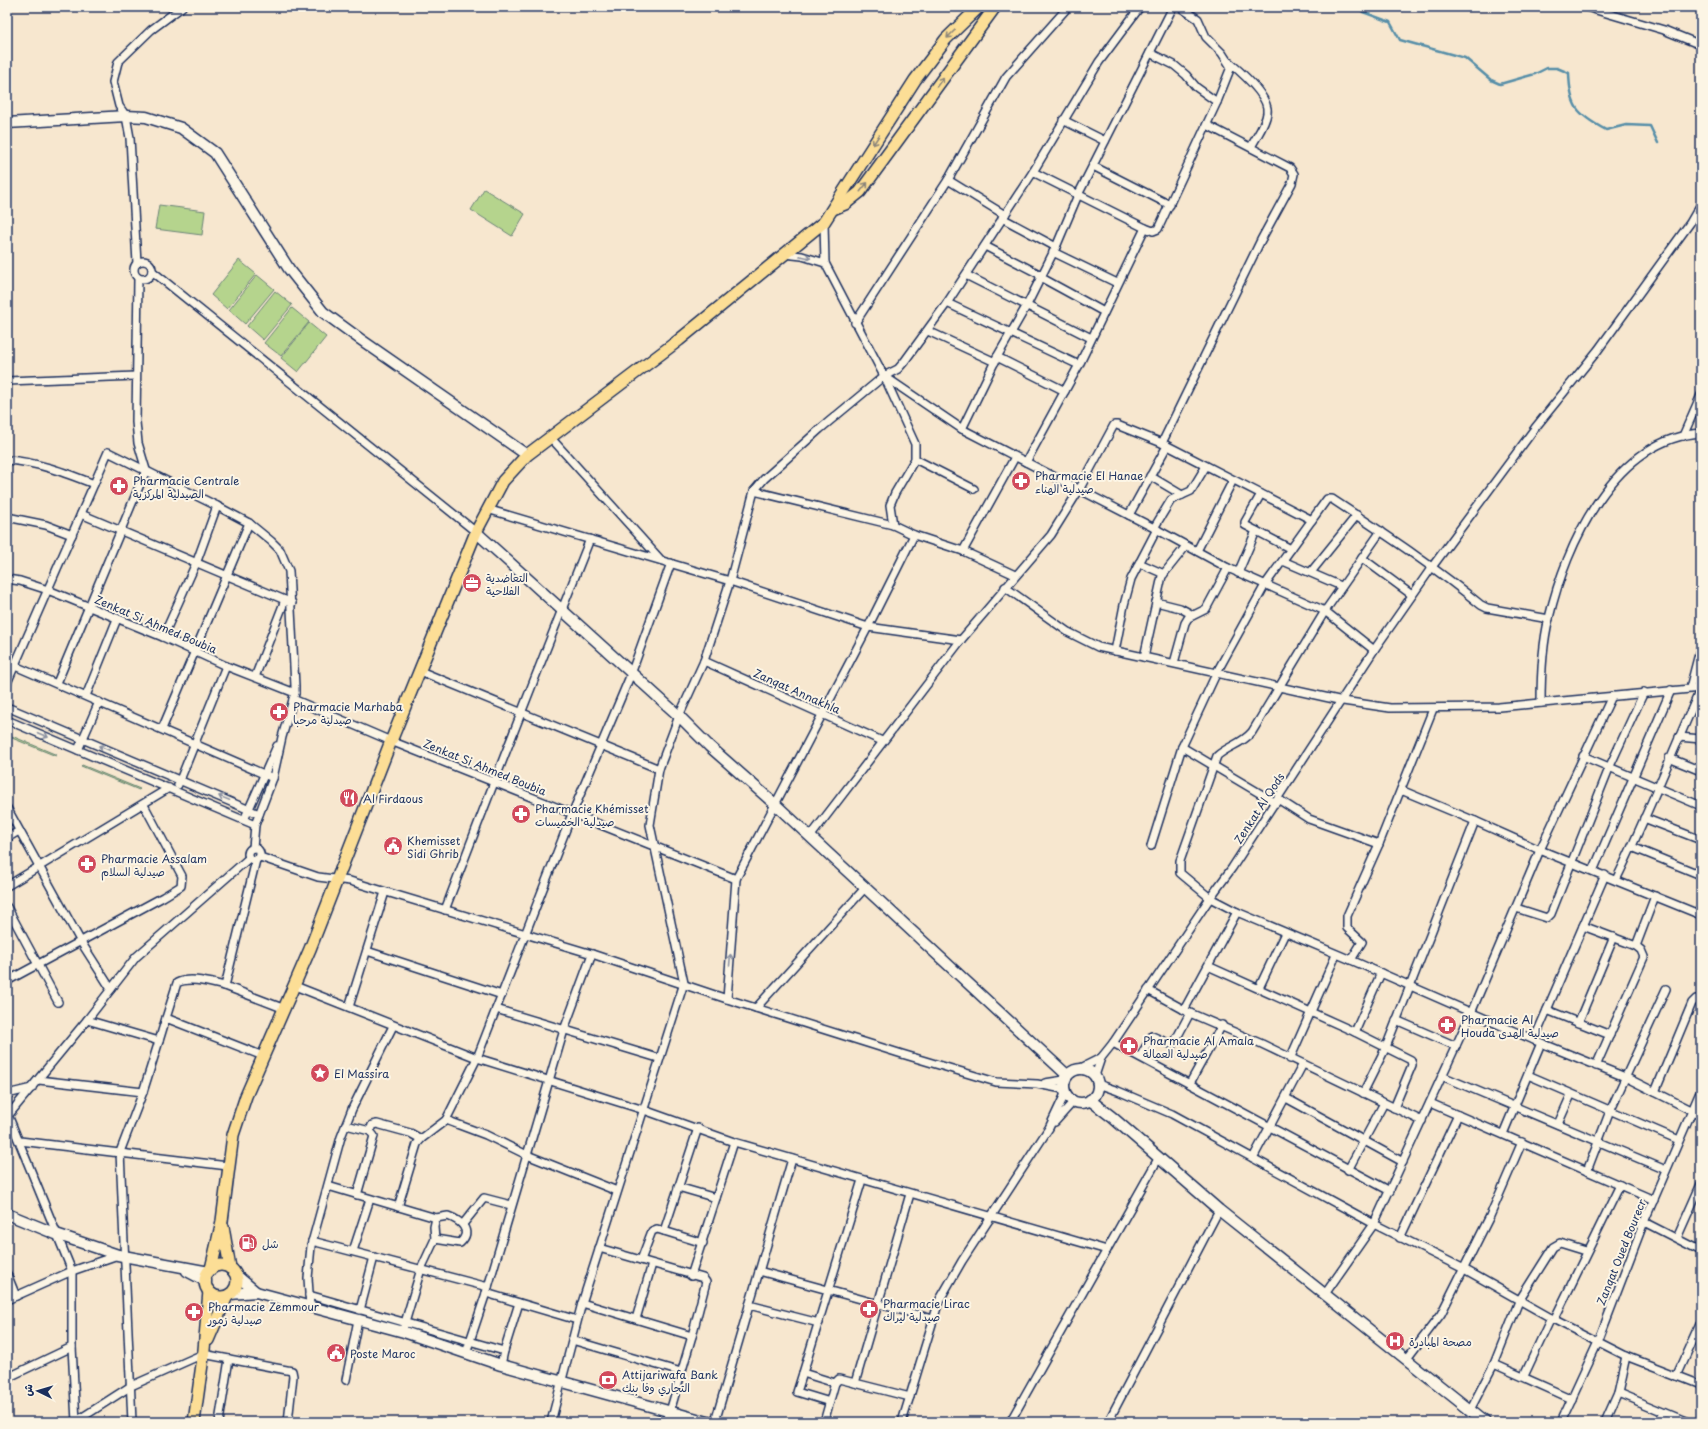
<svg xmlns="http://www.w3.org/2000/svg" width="1708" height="1429" viewBox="0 0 1708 1429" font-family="'Playpen Sans','Playpen Sans Arabic',sans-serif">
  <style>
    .green { fill: #b5d48d; stroke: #688276 }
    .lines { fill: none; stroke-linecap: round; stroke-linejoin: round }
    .stream { stroke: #568ea8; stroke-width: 2.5 }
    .street-casing { stroke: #1b2f5e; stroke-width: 10 }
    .secondary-casing { stroke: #1b2f5e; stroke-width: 13 }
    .primary-casing { stroke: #1b2f5e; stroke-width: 14 }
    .street { stroke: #fcf5e5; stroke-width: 7 }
    .secondary { stroke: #fcf5e5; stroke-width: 10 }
    .primary { stroke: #fcde96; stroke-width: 11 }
    .oneway { stroke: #8c867a }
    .oneway2 { stroke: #8c92a2 }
    .labels { text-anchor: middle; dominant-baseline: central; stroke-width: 4; stroke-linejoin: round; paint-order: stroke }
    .poi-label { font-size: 11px; fill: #1b2f5e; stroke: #fcf5e5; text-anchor: start }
    .street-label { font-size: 11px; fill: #1b2f5e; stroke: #fcf5e5 }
  </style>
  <rect width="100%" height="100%" fill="#f7e7cf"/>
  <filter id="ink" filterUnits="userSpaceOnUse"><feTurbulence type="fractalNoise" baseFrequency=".025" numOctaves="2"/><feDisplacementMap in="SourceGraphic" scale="8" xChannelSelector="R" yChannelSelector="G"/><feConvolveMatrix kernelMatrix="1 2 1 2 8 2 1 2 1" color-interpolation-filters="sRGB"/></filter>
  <g filter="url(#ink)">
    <g class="green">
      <polygon points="484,189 525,214 512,236 471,210"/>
      <polygon points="159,205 205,211 202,235 155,229"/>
      <polygon points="239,260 256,274 227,309 211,295"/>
      <polygon points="257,275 274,289 245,324 229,310"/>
      <polygon points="275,291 292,305 263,340 247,326"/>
      <polygon points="292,308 309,322 281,356 264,343"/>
      <polygon points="309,323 326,337 298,372 281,358"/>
      <polygon points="7,734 57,755 56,756 7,736"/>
      <polygon points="82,765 140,789 139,790 81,766"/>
    </g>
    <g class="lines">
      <path class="stream" d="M1358 7 1363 12 1390 22 1400 40 1465 58 1491 80 1500 84 1535 74 1547 68H1557L1569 73C1570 106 1576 114 1606 130L1626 125 1650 126 1658 143"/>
      <defs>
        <g id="street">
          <polyline points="1586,7 1664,30 1701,45"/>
          <polyline points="1150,53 1174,65 1186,75 1196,87 1217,102"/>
          <path d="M1229 62C1241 72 1270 97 1267 113 1266 124 1256 137 1251 147"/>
          <polyline points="1063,120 1105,141"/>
          <polyline points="1093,166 1170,205"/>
          <polyline points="1033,172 1145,228 1153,231 1158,229 1217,102 1231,67 1222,53 1206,37 1198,19 1180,7"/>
          <polyline points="948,180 1005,215"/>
          <polyline points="1002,218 1056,247"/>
          <polyline points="985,246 1041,275"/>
          <polyline points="1053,252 1117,283"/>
          <polyline points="784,254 802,256 825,263"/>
          <circle cx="143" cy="270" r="9"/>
          <polyline points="137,263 130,138 126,116 119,106 113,82 118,62 151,30 182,7"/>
          <polyline points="152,271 476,532"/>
          <polyline points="966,275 1091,338"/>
          <polyline points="1040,277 1104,312"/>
          <polyline points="947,303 1079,365"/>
          <polyline points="855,323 948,180 1006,77 1068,7"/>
          <polyline points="928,331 995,362"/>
          <polyline points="997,357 1065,391"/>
          <polyline points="884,376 962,429 1154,528 1228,568 1325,611 1374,650"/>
          <polyline points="7,381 136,376"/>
          <polyline points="962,429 997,357 1027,305 1056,247 1078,195 1173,7"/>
          <polyline points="1683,436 1701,395"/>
          <polyline points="551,438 661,560"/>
          <polyline points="1162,443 1261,240 1292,183 1294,174 1290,168 1207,125"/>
          <polyline points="915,459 974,489"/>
          <path d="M7 460C38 462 66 473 94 484"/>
          <polyline points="1026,462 1079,365 1145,228"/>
          <polyline points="1150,476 1182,495"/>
          <polyline points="754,491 893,525"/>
          <polyline points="1261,494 1245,522 1245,525 1291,549"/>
          <polyline points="487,509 730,581 868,627 961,640"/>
          <polyline points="81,514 292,603"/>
          <polyline points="1129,515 1167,446"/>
          <polyline points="7,517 46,525 72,535"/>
          <polyline points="1154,528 1171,500 1191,491 1206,466"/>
          <path d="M1381 531 1325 611 1252 732C1242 744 1228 746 1217 756L1180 861V873L1210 898 1237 912 1351 960 1534 1040 1625 1077 1701 1115"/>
          <polyline points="914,535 963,551 1015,575"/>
          <polyline points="963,551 1015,457"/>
          <polyline points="1197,551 1233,480"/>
          <polyline points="1362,558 1412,595"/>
          <polyline points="1283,561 1341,586"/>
          <polyline points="1139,563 1164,574"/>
          <polyline points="1311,572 1357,515"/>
          <polyline points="1238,573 1256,531"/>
          <polyline points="7,579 20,581 48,590 163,637 226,666 295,693"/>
          <polyline points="1005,587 1068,632 1098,647 1343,701 1390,708 1499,707 1701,688"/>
          <polyline points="1156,602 1180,608 1193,615"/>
          <polyline points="163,637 197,561 217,506"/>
          <polyline points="1115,651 1124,605 1131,579 1157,529"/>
          <polyline points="1144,657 1162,576 1186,546"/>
          <polyline points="704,661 882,741"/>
          <polyline points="1174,663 1185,623 1188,618 1206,609 1228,568"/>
          <polyline points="15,666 273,778"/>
          <polyline points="420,671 659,769"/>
          <polyline points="255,677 285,600"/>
          <polyline points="7,683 108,452 217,506 249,523 271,541 280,550 289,571 295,686 295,693 282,737 273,778 255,825 253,848"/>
          <polyline points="57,683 146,470 138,443 136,422 138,278"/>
          <polyline points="1690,688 1701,646"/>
          <polyline points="86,696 117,619"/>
          <polyline points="293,699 391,741 736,879"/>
          <path d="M1541 703C1541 674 1542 646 1549 618 1566 545 1614 439 1701 433"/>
          <polyline points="7,707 259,814"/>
          <polyline points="7,720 255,825"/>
          <polyline points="162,729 249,523"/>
          <polyline points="1679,737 1701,739"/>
          <polyline points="1182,747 1276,803"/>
          <polyline points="78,750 99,702"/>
          <polyline points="1583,756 1701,806"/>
          <polyline points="1669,758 1701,771"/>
          <polyline points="178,785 226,666"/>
          <polyline points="1401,790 1475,821"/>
          <polyline points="1278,799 1309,819 1379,844"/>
          <polyline points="7,808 81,942 111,989"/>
          <polyline points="1644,818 1701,840"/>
          <polyline points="244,820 277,746"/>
          <polyline points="810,837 961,640 1051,535 1079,490 1114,425 1117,425 1162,443 1312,520"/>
          <polyline points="7,838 19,831"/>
          <path d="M1151 846 1182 747 1217 672 1265 585 1327 499H1332C1383 533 1434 566 1481 605L1487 608 1549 619"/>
          <polyline points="1632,847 1701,875"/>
          <circle cx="254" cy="854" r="6"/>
          <polyline points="260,857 318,877 350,881 592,954 727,999 902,1054 996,1082 1037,1084 1063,1089"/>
          <polyline points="256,860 225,986 285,1009"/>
          <polyline points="1593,871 1671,690"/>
          <path d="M1616 880C1647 817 1672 752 1701 688"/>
          <polyline points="7,886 169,788"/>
          <polyline points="7,907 58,1002"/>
          <polyline points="1516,908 1544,917 1547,918 1551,914 1610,766 1644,692"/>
          <path d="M445 910C492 786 541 662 590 539"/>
          <polyline points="1583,926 1636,946 1641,950 1644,957 1596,1066"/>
          <polyline points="1636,946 1655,896"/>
          <polyline points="367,951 502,995"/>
          <polyline points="1351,960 1362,942 1347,928 1347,916 1379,844 1433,709"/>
          <polyline points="1208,966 1355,1032 1411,1060 1412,1065 1394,1108"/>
          <polyline points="7,981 163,897 181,886 182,876 144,805"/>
          <path d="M225 986C211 983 190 976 177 983L166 1018 263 1056"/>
          <polyline points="295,986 477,1058 644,1110 734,1142 1107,1250"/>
          <polyline points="1259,988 1285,933"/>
          <polyline points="1148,990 1190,1013 1262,1044 1422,1121"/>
          <polyline points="727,999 736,879 868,627 914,535 893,525 890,505 895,493 915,459 915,444 884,376 825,263 824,222"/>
          <polyline points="349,1007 385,892"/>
          <polyline points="756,1008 865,888"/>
          <polyline points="496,1009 658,1058"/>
          <polyline points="1184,1010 1237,912"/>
          <polyline points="1547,1010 1610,1035"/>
          <polyline points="87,1020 159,1041 166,1018"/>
          <polyline points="1396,1020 1456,1046"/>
          <polyline points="1578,1023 1614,937"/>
          <polyline points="1355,1032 1381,973"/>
          <polyline points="1534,1040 1605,875"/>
          <polyline points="1113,1043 1390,1191"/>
          <polyline points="1140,1057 1152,1036 1173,1045 1190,1013"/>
          <polyline points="1290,1059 1336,955"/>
          <polyline points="1079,1069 1101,1058"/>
          <polyline points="1528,1075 1679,1140"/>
          <polyline points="1095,1076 1101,1058 1113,1043 1210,898 1232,868 1374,650 1432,567 1535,428 1598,350 1690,223 1701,204"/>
          <polyline points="1442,1076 1666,1170"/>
          <polyline points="39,1080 143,1092"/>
          <polyline points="1045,1083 1064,1080"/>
          <polyline points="1190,1083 1222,1025"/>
          <polyline points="1098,1084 1118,1091 1172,1114 1374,1224 1464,1269 1551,1318 1626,1356 1701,1385"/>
          <polyline points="1655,1092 1692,1003 1696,999 1701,1000"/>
          <polyline points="1363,1093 1386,1047 1475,821 1540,850 1701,915"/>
          <polyline points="7,1094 32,1088"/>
          <polyline points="1286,1098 1403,1162"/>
          <polyline points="1430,1103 1654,1200"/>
          <polyline points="8,1115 72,1271 72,1347 76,1422"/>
          <polyline points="7,1117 87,1020 136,957 249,858"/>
          <polyline points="446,1120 486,1135 527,1155 617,1191"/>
          <polyline points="1055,1122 1073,1102"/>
          <polyline points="1558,1124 1571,1095"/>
          <polyline points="346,1125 370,1131 374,1136 357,1195"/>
          <polyline points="370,1131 372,1125 377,1124 410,1133 421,1139"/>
          <polyline points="1503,1134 1541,1043"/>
          <polyline points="20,1141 228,1166"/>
          <polyline points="1253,1158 1303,1064"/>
          <polyline points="1348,1170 1384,1103"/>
          <polyline points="1587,1171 1610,1111 1666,989"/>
          <path d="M328 1186 436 1218 448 1216C459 1220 474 1230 460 1243L435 1239"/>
          <polyline points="678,1187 716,1198"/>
          <polyline points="398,1207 417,1144 421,1139 446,1120 477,1058 572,814 631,674 671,563"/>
          <polyline points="1644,1222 1701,1251"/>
          <polyline points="463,1224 484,1198 511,1205"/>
          <polyline points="664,1231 703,1243"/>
          <polyline points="1400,1238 1458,1115"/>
          <polyline points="1677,1238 1701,1184"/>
          <polyline points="312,1241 488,1287"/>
          <polyline points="599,1248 703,1278 706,1282 692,1336 667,1422"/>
          <polyline points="353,1251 370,1199"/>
          <polyline points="641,1260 652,1231 657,1229 664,1231 698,1128"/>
          <polyline points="759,1271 933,1319"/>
          <polyline points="7,1274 16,1296"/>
          <polyline points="691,1276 734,1142"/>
          <polyline points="486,1293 577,1320"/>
          <polyline points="1325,1294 1374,1224 1471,1013 1540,850 1612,696"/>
          <polyline points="309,1295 504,1351 501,1365"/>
          <polyline points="7,1300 72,1271 118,1255"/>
          <polyline points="582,1303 692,1336"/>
          <polyline points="749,1305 819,1323"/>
          <polyline points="310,1307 308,1278 311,1246 341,1137 352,1109 393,1026"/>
          <polyline points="360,1310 374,1257"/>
          <polyline points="636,1319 652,1264"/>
          <polyline points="1554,1320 1620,1185"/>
          <polyline points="404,1326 421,1269 435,1239 434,1227 436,1218"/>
          <polyline points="572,1340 681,1372"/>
          <polyline points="504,1351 519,1303"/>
          <polyline points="466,1353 488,1287 564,1030 592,954"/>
          <polyline points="1406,1360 1441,1314 1490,1216 1522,1142"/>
          <polyline points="1494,1364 1572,1399"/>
          <polyline points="803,1373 797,1392 830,1402"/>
          <polyline points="1524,1376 1551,1318"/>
          <polyline points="1677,1376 1701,1323"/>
          <polyline points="7,1378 72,1347"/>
          <polyline points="346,1380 358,1320"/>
          <polyline points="835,1383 839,1379 855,1383"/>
          <polyline points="1618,1393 1688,1422"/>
          <polyline points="910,1397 855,1383 910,1194"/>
          <polyline points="1470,1410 1494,1364 1519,1301 1553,1247 1560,1243 1586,1251"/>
          <polyline points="75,1422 131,1386 203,1354 292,1371 293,1376 288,1422"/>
          <polyline points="132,1422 120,1152 143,1092 159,1041"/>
          <polyline points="219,1422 229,1359"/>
          <polyline points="551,1422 582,1303 684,983 650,825 659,769 679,716 704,661 730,581 754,491 764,479 820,429 884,376 898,369 904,362 947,303 1033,172 1099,62 1140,7"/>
          <polyline points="715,1422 792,1159"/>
          <polyline points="824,1422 835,1383 803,1373 862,1180"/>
          <polyline points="902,1422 939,1301 962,1261 1049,1128 1065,1094"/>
          <polyline points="1010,1422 1158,1159"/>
          <polyline points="1108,1422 1219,1210"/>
          <polyline points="1561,1422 1598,1342 1644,1222 1701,1090"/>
          <polyline points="1605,1422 1618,1393 1626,1356"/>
          <polyline points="1658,1422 1665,1413"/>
        </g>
        <g id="secondary">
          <polyline points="7,123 126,116 146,117 181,128 215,153 289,269 323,312 360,339 527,455"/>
          <polyline points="476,532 679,716 709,746 776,805 1067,1075"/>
          <circle cx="1081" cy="1086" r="17"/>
          <polyline points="1090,1100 1112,1117 1219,1210 1485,1422"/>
          <polyline points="7,1214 56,1234 118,1255 209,1272"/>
          <polyline points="187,1271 206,1281"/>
          <polyline points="236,1275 256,1292"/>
          <polyline points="230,1294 256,1292 404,1332 501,1365 708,1422"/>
        </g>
        <g id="primary">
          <polyline points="833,209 845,204 860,192 995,7"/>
          <polyline points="223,1227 230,1268"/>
          <circle cx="221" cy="1281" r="16"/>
          <polyline points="211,1269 222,1221 233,1135 246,1096 310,949 391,741 476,532 503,481 527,455 679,340 824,222 915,80 946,39 979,7"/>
          <polyline points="208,1340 227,1296"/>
          <polyline points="194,1422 204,1350 209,1291"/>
        </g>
      </defs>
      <use href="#street" class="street-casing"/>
      <use href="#secondary" class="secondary-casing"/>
      <use href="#primary" class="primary-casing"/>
      <use href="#street" class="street"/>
      <use href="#secondary" class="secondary"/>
      <use href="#primary" class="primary"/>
    </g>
    <defs><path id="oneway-shaft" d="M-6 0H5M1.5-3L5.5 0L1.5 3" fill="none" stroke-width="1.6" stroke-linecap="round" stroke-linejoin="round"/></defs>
    <g class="oneway">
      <use href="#oneway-shaft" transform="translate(951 34) rotate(135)"/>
      <use href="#oneway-shaft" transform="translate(940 82) rotate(-54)"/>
      <use href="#oneway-shaft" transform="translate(876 140) rotate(123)"/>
      <use href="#oneway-shaft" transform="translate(864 187) rotate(-51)"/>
    </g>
    <g class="oneway2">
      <use href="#oneway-shaft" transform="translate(805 257) rotate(12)"/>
      <use href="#oneway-shaft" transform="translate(43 735) rotate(23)"/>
      <use href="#oneway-shaft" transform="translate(104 748) rotate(-157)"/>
      <use href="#oneway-shaft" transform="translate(224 798) rotate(-158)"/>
      <use href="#oneway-shaft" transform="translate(730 960) rotate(-85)"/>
    </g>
  </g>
  <defs>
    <symbol id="pharmacy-disc" viewBox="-11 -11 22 22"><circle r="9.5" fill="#d1495b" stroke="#fcf5e5"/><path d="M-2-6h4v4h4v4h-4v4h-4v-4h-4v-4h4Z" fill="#fff"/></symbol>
    <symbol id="office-disc" viewBox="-11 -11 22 22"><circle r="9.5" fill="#d1495b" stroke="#fcf5e5"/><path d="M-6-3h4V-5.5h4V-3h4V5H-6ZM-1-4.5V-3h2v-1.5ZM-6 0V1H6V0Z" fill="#fff"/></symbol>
    <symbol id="restaurant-disc" viewBox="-11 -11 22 22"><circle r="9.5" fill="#d1495b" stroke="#fcf5e5"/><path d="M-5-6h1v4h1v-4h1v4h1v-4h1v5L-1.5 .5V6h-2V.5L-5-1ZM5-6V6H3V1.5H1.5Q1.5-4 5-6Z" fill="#fff"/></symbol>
    <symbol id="civic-disc" viewBox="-11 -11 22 22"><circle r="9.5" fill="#d1495b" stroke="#fcf5e5"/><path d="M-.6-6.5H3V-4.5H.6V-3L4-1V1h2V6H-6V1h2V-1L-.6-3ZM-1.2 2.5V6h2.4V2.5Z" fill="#fff"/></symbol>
    <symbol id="sight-disc" viewBox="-11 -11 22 22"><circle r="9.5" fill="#d1495b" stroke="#fcf5e5"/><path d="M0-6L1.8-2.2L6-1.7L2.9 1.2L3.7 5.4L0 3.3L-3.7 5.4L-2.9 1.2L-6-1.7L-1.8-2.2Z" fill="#fff"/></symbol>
    <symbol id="fuel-disc" viewBox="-11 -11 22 22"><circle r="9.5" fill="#d1495b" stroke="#fcf5e5"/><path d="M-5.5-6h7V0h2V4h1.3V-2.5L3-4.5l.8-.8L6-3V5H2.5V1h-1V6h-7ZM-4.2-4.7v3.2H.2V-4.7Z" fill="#fff"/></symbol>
    <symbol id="hospital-disc" viewBox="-11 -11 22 22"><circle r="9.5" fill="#d1495b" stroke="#fcf5e5"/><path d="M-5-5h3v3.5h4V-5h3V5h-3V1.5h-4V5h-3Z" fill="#fff"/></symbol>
    <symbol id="bank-disc" viewBox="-11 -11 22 22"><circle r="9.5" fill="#d1495b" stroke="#fcf5e5"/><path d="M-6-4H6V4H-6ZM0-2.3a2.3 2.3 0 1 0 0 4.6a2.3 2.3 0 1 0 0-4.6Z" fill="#fff"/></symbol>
  </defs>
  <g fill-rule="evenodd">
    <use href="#pharmacy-disc" x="1010" y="470" width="22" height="22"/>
    <use href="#pharmacy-disc" x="108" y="475" width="22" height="22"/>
    <use href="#office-disc" x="461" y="572" width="22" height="22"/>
    <use href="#pharmacy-disc" x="268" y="701" width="22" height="22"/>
    <use href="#restaurant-disc" x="338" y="787" width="22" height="22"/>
    <use href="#pharmacy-disc" x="510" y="803" width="22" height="22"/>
    <use href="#civic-disc" x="382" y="835" width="22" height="22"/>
    <use href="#pharmacy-disc" x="76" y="853" width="22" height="22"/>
    <use href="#pharmacy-disc" x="1436" y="1014" width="22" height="22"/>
    <use href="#pharmacy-disc" x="1118" y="1035" width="22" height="22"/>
    <use href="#sight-disc" x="309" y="1062" width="22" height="22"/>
    <use href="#fuel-disc" x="237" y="1232" width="22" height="22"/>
    <use href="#pharmacy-disc" x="858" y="1298" width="22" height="22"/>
    <use href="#pharmacy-disc" x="183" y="1301" width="22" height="22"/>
    <use href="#hospital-disc" x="1384" y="1330" width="22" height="22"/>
    <use href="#civic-disc" x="325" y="1342" width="22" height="22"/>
    <use href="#bank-disc" x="597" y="1369" width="22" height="22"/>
  </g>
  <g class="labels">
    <g class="poi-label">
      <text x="1035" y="475">Pharmacie El Hanae<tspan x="1035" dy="13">صيدلية الهناء</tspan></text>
      <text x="133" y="480">Pharmacie Centrale<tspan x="133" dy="13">الصيدلية المركزية</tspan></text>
      <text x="486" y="577">التعاضدية<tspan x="486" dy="13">الفلاحية</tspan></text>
      <text x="293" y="706">Pharmacie Marhaba<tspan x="293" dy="13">صيدلية مرحبا</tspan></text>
      <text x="363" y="798">Al Firdaous</text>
      <text x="535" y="808">Pharmacie Khémisset<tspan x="535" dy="13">صيدلية الخميسات</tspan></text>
      <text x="407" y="840">Khemisset<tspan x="407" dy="13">Sidi Ghrib</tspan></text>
      <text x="101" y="858">Pharmacie Assalam<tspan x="101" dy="13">صيدلية السلام</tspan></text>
      <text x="1461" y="1019">Pharmacie Al<tspan x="1461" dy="13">Houda صيدلية الهدى</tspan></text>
      <text x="1143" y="1040">Pharmacie Al Amala<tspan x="1143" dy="13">صيدلية العمالة</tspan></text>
      <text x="334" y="1073">El Massira</text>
      <text x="262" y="1243">شل</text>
      <text x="883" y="1303">Pharmacie Lirac<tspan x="883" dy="13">صيدلية ليراك</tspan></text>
      <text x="208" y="1306">Pharmacie Zemmour<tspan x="208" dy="13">صيدلية زمور</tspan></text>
      <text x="1409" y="1341">مصحة المبادرة</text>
      <text x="350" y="1353">Poste Maroc</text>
      <text x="622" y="1374">Attijariwafa Bank<tspan x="622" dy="13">التجاري وفا بنك</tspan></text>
    </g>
    <g class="street-label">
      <text transform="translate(156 624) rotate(23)">Zenkat Si Ahmed Boubia</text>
      <text transform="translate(797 691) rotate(24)">Zanqat Annakhla</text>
      <text transform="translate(485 767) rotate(22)">Zenkat Si Ahmed Boubia</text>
      <text transform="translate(1259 808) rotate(-57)">Zenkat Al Qods</text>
      <text transform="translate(1621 1252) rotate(-68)">Zanqat Oued Bourecr</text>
    </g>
  </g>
  <rect width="1708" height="1429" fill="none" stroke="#fcf5e5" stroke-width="24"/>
  <rect x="12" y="12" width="1684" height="1405" fill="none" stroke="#1b2f5e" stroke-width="1.5" filter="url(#ink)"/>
  <g transform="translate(38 1391) rotate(275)" stroke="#fcf5e5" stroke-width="3" paint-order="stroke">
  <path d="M0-3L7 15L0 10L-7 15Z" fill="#1b2f5e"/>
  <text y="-6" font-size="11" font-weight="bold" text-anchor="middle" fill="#1b2f5e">ش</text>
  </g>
</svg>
